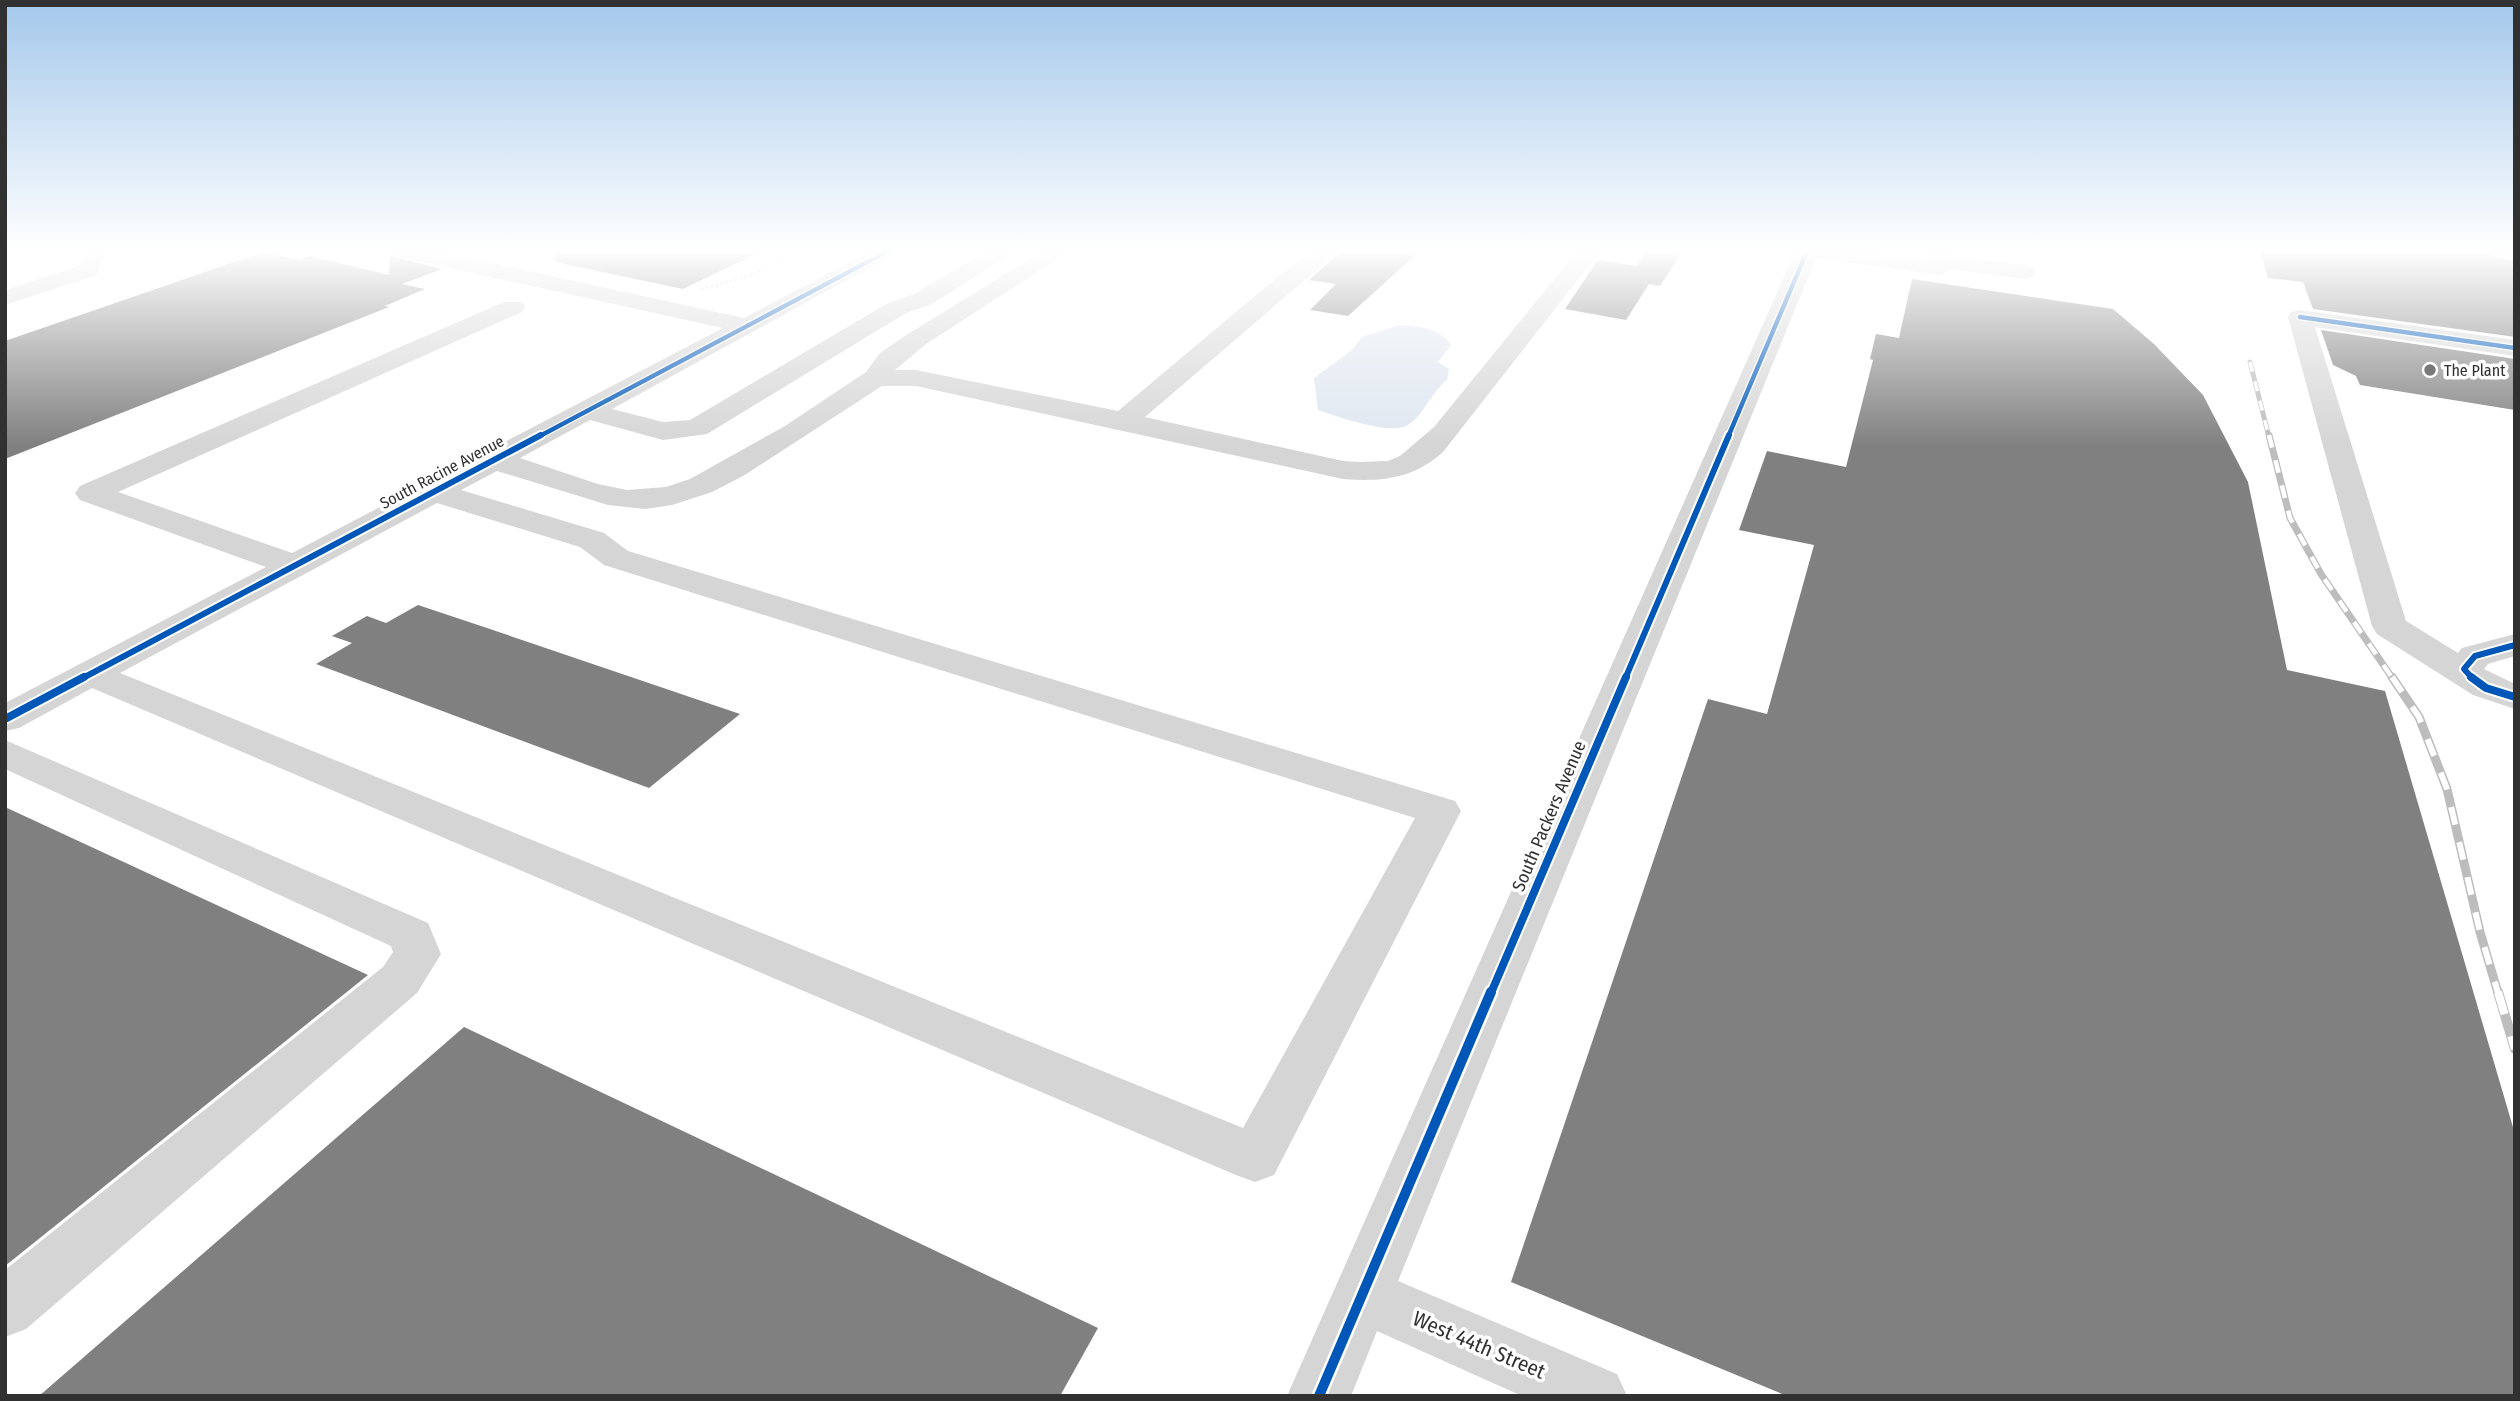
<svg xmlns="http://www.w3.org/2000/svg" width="2520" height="1401" viewBox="0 0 2520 1401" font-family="'Fira Sans Condensed',sans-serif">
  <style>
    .water { fill: #dee6f0 }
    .building { fill: #808080 }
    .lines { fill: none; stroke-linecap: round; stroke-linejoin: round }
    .path { stroke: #d4d4d4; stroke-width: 2.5; stroke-dasharray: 2.5 2.5; stroke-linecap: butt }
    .minor { fill: #d5d5d5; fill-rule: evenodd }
    .rail-far3-casing { stroke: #bdbdbd; stroke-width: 5 }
    .rail-far2-casing { stroke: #bdbdbd; stroke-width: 7 }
    .rail-far1-casing { stroke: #bdbdbd; stroke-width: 9 }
    .rail-casing { stroke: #bdbdbd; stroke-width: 10 }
    .rail-far3 { stroke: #fff; stroke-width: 3.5; stroke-dasharray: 10; stroke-linecap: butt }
    .rail-far2 { stroke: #fff; stroke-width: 4.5; stroke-dasharray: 13; stroke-linecap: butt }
    .rail-far1 { stroke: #fff; stroke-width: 6; stroke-dasharray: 18; stroke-linecap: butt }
    .rail { stroke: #fff; stroke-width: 8; stroke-dasharray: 23; stroke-linecap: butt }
    .cycleway-far3-casing { stroke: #fff; stroke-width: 7 }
    .cycleway-far2-casing { stroke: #fff; stroke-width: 10 }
    .cycleway-far1-casing { stroke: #fff; stroke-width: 12 }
    .cycleway-casing { stroke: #fff; stroke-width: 15 }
    .cycleway-far3 { stroke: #0057b8; stroke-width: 4.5 }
    .cycleway-far2 { stroke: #0057b8; stroke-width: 6 }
    .cycleway-far1 { stroke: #0057b8; stroke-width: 8 }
    .cycleway { stroke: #0057b8; stroke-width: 10 }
    .poi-dot { fill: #797979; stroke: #fff; stroke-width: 2.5 }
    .labels { text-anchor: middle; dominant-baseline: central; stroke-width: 7; stroke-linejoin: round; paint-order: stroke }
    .far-poi-label { font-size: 16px; fill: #313131; stroke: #fff; text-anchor: start }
    .far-street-label { font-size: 16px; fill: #313131; stroke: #fff }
    .street-label { font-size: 18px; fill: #313131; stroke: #fff }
    .near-street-label { font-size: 21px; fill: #313131; stroke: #fff }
  </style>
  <rect width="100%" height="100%" fill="#fff"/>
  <path class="water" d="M1399 325C1418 326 1440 328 1451 345L1438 362 1449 369 1447 380C1431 392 1424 415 1408 425 1391 436 1336 416 1318 410L1314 378 1352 350 1362 337Z"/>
  <g class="building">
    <polygon points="557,249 766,249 683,289 555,262"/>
    <polygon points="1344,249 1422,249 1348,316 1310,310 1336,284 1309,280"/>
    <polygon points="1648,249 1684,249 1660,286 1649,284 1626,320 1565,309 1598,260 1637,266"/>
    <polygon points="2260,249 2466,249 2492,253 2495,257 2515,261 2515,337 2313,309 2303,282 2268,278"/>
    <polygon points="263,252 299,260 310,256 389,275 390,256 442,269 402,284 425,289 385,306 389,307 5,459 5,341"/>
    <polygon points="1912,279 2113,309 2154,344 2203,395 2248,482 2287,670 2385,691 2515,1134 2515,1396 1787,1396 1511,1282 1708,699 1767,714 1814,545 1739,530 1767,451 1846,467 1873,360 1870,359 1876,334 1899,338"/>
    <polygon points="2321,330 2515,359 2515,410 2360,385 2356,376 2333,365"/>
    <polygon points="418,605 481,626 740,714 649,788 316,664 352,643 332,636 367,616 386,623"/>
    <polygon points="5,807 368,975 5,1266"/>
    <polygon points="464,1027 1098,1328 1060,1396 39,1396"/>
  </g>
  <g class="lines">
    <polyline class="path" points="701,289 750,276 797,249"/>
    <g class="minor">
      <polygon points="85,249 107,249 97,275 5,305 5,290 79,266"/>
      <path d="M384 249H428L744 318 874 249H903L612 409 663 422 690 420 888 303 914 294 990 249H1018L932 304 906 313 707 434 663 440 590 420 520 458 598 484 627 490 666 487 690 479 785 426 866 372 880 353 908 334 1046 249H1073L926 344 895 370H916L1118 411 1274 280 1315 249H1341L1145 417 1343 461 1360 462 1388 461 1400 456 1434 427 1579 249H1602L1443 452C1413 479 1381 482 1343 479L916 386H882L743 476 712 492 672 505 645 509 608 505 497 471 461 490 604 533 628 551 1455 801 1461 811 1274 1175 1255 1182 1236 1175 92 688 19 728 5 731V703L266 567 80 500 75 493 80 486 504 302H522L525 307 522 312 118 492 292 553 723 328 395 256ZM437 503 580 547 604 565 1415 818 1243 1128 120 673Z"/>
      <polygon points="1852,249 1930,260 1923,249 1948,249 1953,256 2024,265 2032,267 2036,272 2032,277 2024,279 1951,269 1940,275 1816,258 1398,1281 1617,1374 1627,1396 1522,1396 1377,1331 1351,1396 1287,1396 1796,250"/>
      <polygon points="2493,249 2515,249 2515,258 2496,254"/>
      <polygon points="2300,310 2515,340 2515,356 2315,327 2406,621 2458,653 2462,648 2515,634 2515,656 2488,664 2484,669 2515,684 2515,709 2473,695 2377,634 2372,626 2288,317 2291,312"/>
      <polygon points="5,740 428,923 441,954 417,993 26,1329 5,1337 5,1270 383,967 393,952 391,946 5,769"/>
    </g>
    <defs>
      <polyline id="rail-far3" points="2250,362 2269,437"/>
      <polyline id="rail-far2" points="2269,435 2290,518 2321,574 2393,679"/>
      <polyline id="rail-far1" points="2392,677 2419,717 2447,789 2480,932 2498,993"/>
      <polyline id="rail" points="2498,992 2515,1049"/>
    </defs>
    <use href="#rail-far3" class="rail-far3-casing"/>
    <use href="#rail-far2" class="rail-far2-casing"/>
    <use href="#rail-far1" class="rail-far1-casing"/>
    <use href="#rail" class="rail-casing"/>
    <use href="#rail-far3" class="rail-far3"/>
    <use href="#rail-far2" class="rail-far2"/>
    <use href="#rail-far1" class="rail-far1"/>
    <use href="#rail" class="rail"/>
    <defs>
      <g id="cycleway-far3">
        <polyline points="2300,317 2515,348"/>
        <polyline points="538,437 892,249"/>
        <polyline points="1728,437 1808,249"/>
      </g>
      <g id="cycleway-far2">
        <polyline points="81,679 541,435"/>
        <polyline points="1625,679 1729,435"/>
        <polyline points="2473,679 2464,669 2475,656 2515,645"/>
      </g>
      <g id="cycleway-far1">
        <polyline points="2471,677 2486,688 2515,697"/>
        <polyline points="5,719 84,677"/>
        <polyline points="1491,993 1626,677"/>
      </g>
      <polyline id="cycleway" points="1319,1396 1491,992"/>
    </defs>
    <use href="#cycleway-far3" class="cycleway-far3-casing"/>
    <use href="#cycleway-far2" class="cycleway-far2-casing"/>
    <use href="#cycleway-far1" class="cycleway-far1-casing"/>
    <use href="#cycleway" class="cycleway-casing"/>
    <use href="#cycleway-far3" class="cycleway-far3"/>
    <use href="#cycleway-far2" class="cycleway-far2"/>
    <use href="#cycleway-far1" class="cycleway-far1"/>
    <use href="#cycleway" class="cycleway"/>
  </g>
  <linearGradient id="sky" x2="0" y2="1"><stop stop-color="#a4c8eb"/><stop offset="0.56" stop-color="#fff"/><stop offset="1" stop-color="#fff" stop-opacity="0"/></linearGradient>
  <rect width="2520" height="446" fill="url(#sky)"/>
  <circle class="poi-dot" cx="2430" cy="370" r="7"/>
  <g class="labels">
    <g class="far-poi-label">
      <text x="2444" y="370">The Plant</text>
    </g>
    <g class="far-street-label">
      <text transform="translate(442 472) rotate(-28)">South Racine Avenue</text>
    </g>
    <g class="street-label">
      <text transform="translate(1549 816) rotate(-67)">South Packers Avenue</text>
    </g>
    <g class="near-street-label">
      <text transform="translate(1479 1345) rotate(23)">West 44th Street</text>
    </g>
  </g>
  <rect width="2520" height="1401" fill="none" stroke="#313131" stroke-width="14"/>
</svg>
